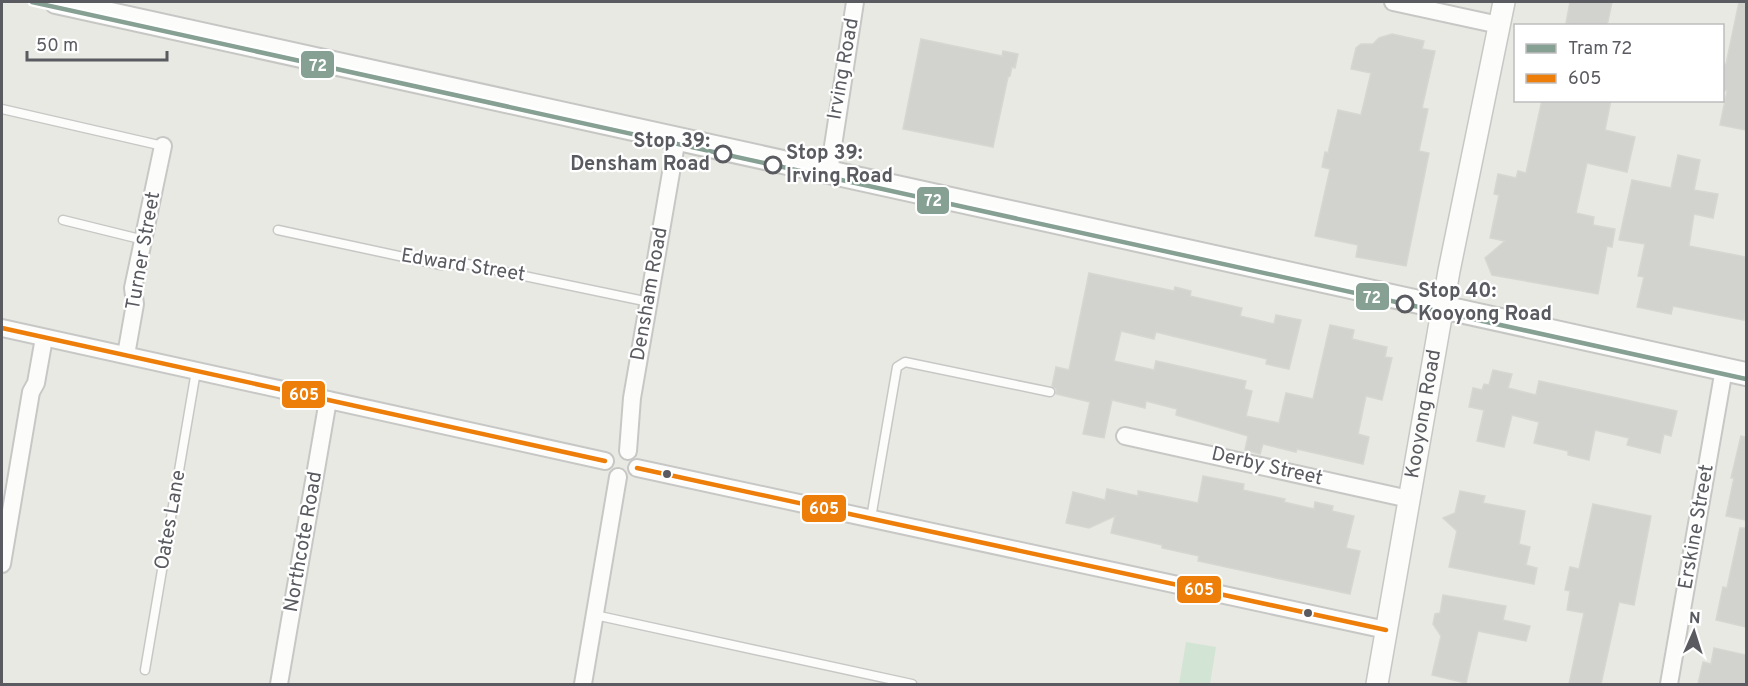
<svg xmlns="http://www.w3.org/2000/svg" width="1748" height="686" viewBox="0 0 1748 686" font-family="Overpass,sans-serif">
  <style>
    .green { fill: #d2e4d4 }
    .building { fill: #d2d2ce; stroke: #d7d7d2; stroke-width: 1.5 }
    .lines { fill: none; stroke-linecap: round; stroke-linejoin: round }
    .service-casing { stroke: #c7c7c6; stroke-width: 11 }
    .minor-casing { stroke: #c7c7c6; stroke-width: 20 }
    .tertiary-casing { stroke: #c7c7c6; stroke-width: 24 }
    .secondary-casing { stroke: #c6c6c5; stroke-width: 26 }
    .service { stroke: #fcfcfb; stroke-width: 8 }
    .minor { stroke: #fcfcfb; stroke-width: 16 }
    .tertiary { stroke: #fcfcfb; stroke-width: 21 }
    .secondary { stroke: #fcfcfb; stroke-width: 22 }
    .bus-1-casing { stroke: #fff; stroke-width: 9 }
    .bus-1 { stroke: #ee7e0a; stroke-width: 4.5 }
    .tram-1-casing { stroke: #fff; stroke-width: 9 }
    .tram-1 { stroke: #86a094; stroke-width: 4.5 }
    .stop-dot { fill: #fff; stroke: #595b60; stroke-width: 3 }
    .bus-dot { fill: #595b60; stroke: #fff; stroke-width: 2 }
    .labels { text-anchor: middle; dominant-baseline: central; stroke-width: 4.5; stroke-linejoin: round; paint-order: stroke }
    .street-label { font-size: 20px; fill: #595b60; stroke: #fff }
    .stop-label { font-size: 20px; font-weight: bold; fill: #595b60; stroke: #fff; text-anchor: start }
    .line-badge { stroke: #fff; stroke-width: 2 }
    .badge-label { font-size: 16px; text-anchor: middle; font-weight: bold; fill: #fff }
  </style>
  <rect width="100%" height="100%" fill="#e9e9e3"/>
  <polygon class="green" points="1186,642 1216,647 1210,684 1179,684"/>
  <g class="building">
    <polygon points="1570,2 1612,2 1607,26 1578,26 1566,23"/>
    <polygon points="1739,2 1746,2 1746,130 1720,125 1727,91 1722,90 1722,64 1726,64"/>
    <polygon points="1392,34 1424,41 1422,49 1435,51 1422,108 1428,109 1419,151 1429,153 1406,266 1356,257 1358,245 1315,236 1330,169 1322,167 1325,152 1328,153 1338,110 1361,115 1371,73 1351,69 1356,48 1361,44 1373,44 1379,38"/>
    <polygon points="921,39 1002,56 1003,51 1018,54 1015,68 1012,67 1010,76 1008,77 993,147 903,129"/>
    <polygon points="1542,100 1611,100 1605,130 1635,137 1627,172 1587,163 1576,213 1594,217 1593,225 1615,229 1612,247 1607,246 1598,294 1492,275 1485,258 1505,241 1490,238 1499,195 1494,194 1498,174 1516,178 1518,171 1526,173"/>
    <polygon points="1678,155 1700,160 1694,190 1718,194 1713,218 1694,214 1689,246 1746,257 1746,308 1744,320 1673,306 1671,314 1637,307 1644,277 1638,276 1645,244 1619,240 1632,180 1671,188"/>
    <polygon points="1089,273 1174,291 1175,287 1191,291 1190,296 1242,308 1240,316 1274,324 1276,315 1301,320 1289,369 1266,364 1267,359 1156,332 1154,339 1121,331 1114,361 1154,370 1156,361 1246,381 1244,389 1252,391 1246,416 1279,423 1286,393 1313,399 1330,325 1354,330 1352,339 1387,347 1385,357 1392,358 1382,400 1366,396 1358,434 1369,437 1363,464 1297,449 1296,452 1263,444 1260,454 1245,450 1248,436 1176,415 1177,409 1146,401 1145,408 1112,400 1104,438 1083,434 1090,402 1056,394 1056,389 1052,386 1056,367 1069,370"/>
    <polygon points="1493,370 1512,374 1508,388 1536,395 1539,381 1677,411 1671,436 1664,434 1660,453 1627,445 1629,438 1595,430 1589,460 1568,455 1568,451 1534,443 1539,422 1512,415 1504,447 1477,441 1484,410 1469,407 1473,388 1482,390 1484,384 1489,385"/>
    <polygon points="1741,436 1746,437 1746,520 1726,516 1734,478 1731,478"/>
    <polygon points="1203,476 1244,484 1243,490 1285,499 1284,502 1314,509 1315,502 1333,506 1332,511 1354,516 1346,548 1360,551 1350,594 1198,561 1199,556 1162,548 1162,545 1111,533 1115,516 1089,528 1066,523 1073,492 1105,500 1107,489 1138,496 1138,491 1198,503"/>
    <polygon points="1460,491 1485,496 1483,503 1525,511 1519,544 1530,547 1526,565 1537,568 1534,584 1449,567 1457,531 1443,518 1455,513"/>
    <polygon points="1593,504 1651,516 1634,605 1619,602 1601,684 1569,684 1584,613 1567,610 1570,591 1565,590 1570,567 1579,569"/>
    <polygon points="1740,528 1746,528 1746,627 1716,620 1723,587 1727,588"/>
    <polygon points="1443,595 1506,606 1503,620 1530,626 1526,641 1478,631 1466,683 1432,675 1441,636 1433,624 1435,614 1440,613"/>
    <polygon points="1714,648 1746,655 1746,684 1698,684 1703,662 1711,664"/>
  </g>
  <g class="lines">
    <defs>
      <g id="service">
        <polyline points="2,109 163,146"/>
        <polyline points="63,220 144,240"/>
        <polyline points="278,230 441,265 467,264 649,302"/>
        <polyline points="871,518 897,367 905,362 1050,392"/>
        <polyline points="595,615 912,684"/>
        <polyline points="145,670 196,371"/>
      </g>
      <g id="minor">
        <polyline points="1393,2 1499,25"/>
        <polyline points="829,172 855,2"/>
        <polyline points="2,328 605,461"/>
        <polyline points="126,355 135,304 133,288 163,146"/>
        <polyline points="1125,436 1409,499"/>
        <polyline points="628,451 632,398 677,138"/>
        <polyline points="637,468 1386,630"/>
        <polyline points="2,564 31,392 36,383 44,338"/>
        <polyline points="279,684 328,400"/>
        <polyline points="583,684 618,477"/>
        <polyline points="1669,684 1724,369"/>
      </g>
      <g id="tertiary">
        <path id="s1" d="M1377 684 1449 271 1504 2"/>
      </g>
      <polyline id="secondary" points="56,2 1746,374"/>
    </defs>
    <use href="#service" class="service-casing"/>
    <use href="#minor" class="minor-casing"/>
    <use href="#tertiary" class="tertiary-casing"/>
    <use href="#secondary" class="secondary-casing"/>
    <use href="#service" class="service"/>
    <use href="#minor" class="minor"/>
    <use href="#tertiary" class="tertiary"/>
    <use href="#secondary" class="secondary"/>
    <defs>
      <g id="bus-1">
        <polyline points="2,328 605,461"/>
        <polyline points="637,468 1386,630"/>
      </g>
    </defs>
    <use href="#bus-1" class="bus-1-casing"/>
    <use href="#bus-1" class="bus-1"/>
    <defs>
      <polyline id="tram-1" points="32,2 1746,379"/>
    </defs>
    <use href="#tram-1" class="tram-1-casing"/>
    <use href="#tram-1" class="tram-1"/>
  </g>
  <g class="stop-dot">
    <circle cx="723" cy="154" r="8"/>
    <circle cx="773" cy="165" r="8"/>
    <circle cx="1405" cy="304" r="8"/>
  </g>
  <g class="bus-dot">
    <circle cx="667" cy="474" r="5"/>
    <circle cx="1308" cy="613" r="5"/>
  </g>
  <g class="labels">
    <g class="street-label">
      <text transform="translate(844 69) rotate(-80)">Irving Road</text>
      <text transform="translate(144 251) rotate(-80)">Turner Street</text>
      <text transform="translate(463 266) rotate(9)">Edward Street</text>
      <text transform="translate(650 294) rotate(-80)">Densham Road</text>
      <text stroke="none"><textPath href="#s1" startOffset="274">Kooyong Road</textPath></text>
      <text transform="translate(1267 467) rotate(13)">Derby Street</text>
      <text transform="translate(171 520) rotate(-80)">Oates Lane</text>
      <text transform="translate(1697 527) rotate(-80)">Erskine Street</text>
      <text transform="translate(304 542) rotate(-80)">Northcote Road</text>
    </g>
    <g class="stop-label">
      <text x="710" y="142" text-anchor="end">Stop 39:<tspan x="710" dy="23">Densham Road</tspan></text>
      <text x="786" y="154">Stop 39:<tspan x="786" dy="23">Irving Road</tspan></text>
      <text x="1418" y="292">Stop 40:<tspan x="1418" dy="23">Kooyong Road</tspan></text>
    </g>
  </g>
  <g class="line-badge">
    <rect x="300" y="50" width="35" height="29" rx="6" fill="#86a094"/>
    <rect x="916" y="186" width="34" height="29" rx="6" fill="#86a094"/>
    <rect x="1355" y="282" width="35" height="29" rx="6" fill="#86a094"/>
    <rect x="281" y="380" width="45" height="29" rx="6" fill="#ee7e0a"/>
    <rect x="801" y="494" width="46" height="29" rx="6" fill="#ee7e0a"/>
    <rect x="1176" y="575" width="46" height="29" rx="6" fill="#ee7e0a"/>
  </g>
  <g class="badge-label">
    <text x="318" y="71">72</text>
    <text x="933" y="206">72</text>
    <text x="1372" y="303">72</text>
    <text x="304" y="400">605</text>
    <text x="824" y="514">605</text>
    <text x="1199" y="595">605</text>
  </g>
  <rect width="1748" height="686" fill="none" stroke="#595b60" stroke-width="6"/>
  <rect x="1514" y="24" width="210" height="78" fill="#ffffff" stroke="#bdbdbf" stroke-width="1.5"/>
  <rect x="1526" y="44" width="30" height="9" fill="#86a094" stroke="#bdbdbf" stroke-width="1.5"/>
  <text x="1568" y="54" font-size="18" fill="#595b60">Tram 72</text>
  <rect x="1526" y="74" width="30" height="9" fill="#ee7e0a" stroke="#bdbdbf" stroke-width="1.5"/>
  <text x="1568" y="84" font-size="18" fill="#595b60">605</text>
  <g transform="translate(1694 632) rotate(3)" stroke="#ffffff" stroke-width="4.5" paint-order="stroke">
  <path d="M0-4.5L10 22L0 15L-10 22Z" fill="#595b60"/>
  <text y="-9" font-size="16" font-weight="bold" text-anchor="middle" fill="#595b60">N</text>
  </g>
  <path d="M27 51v9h140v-9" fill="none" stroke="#595b60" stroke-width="3"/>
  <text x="36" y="51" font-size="18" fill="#595b60" stroke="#ffffff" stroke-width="4.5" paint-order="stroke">50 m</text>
</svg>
